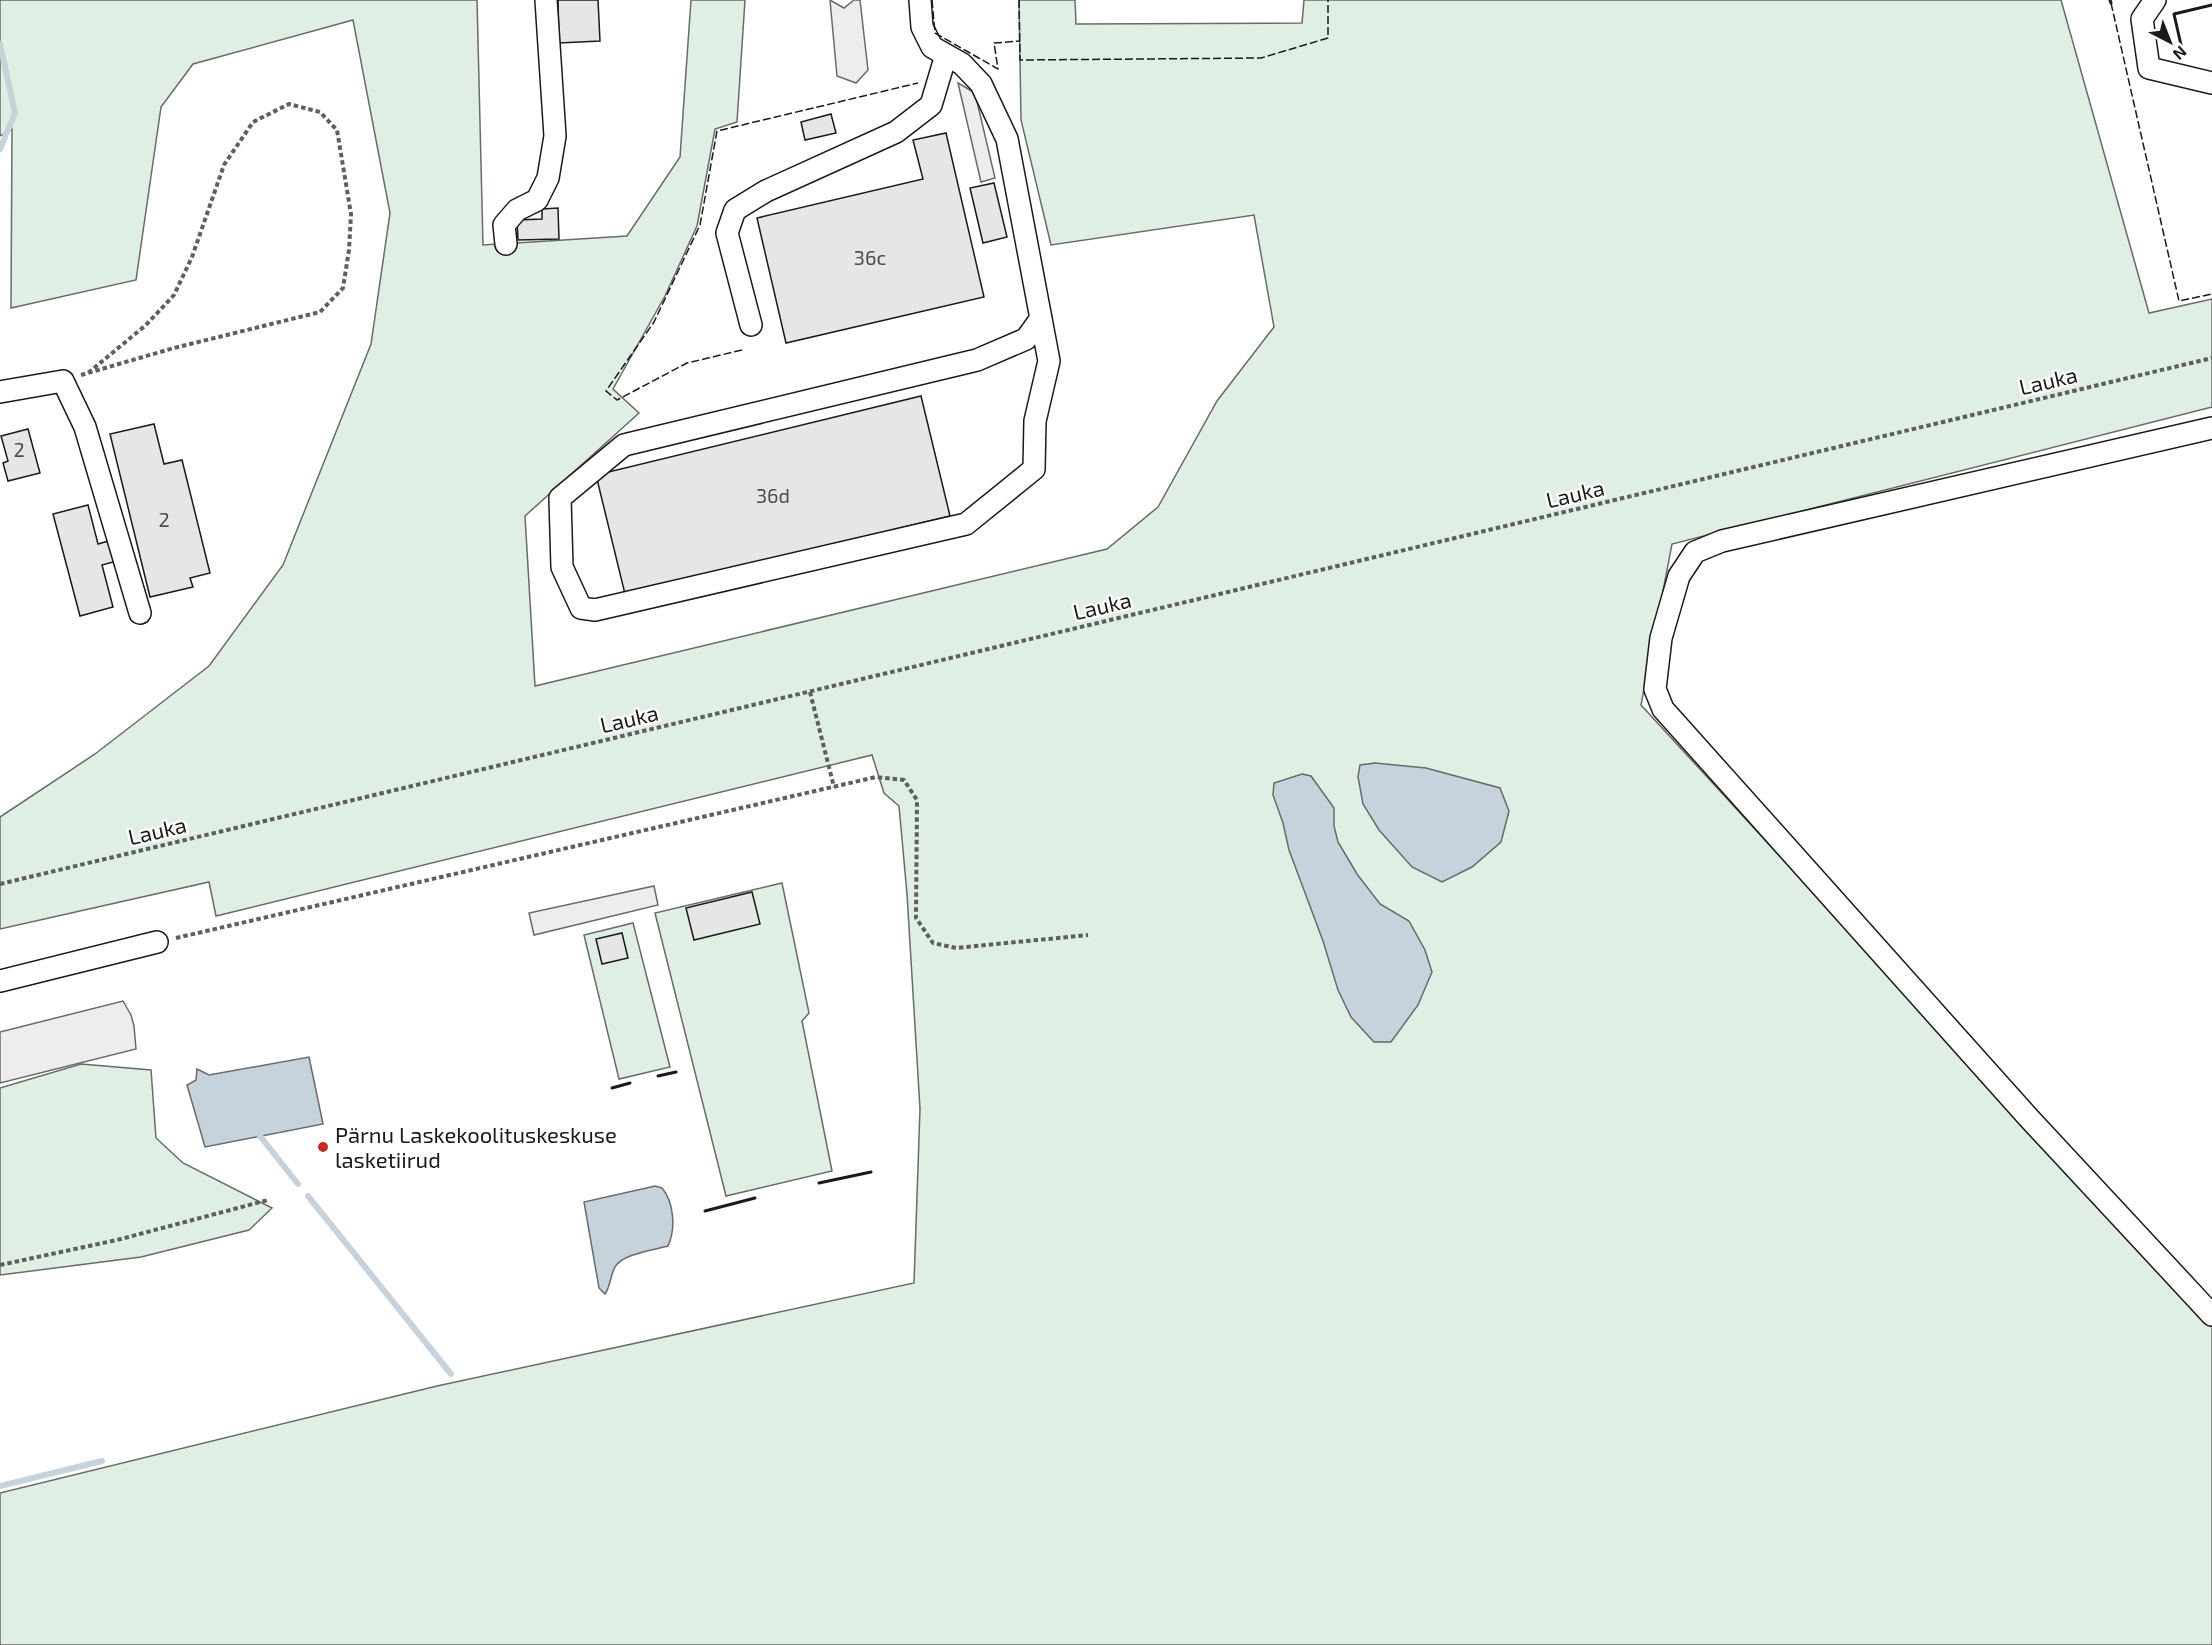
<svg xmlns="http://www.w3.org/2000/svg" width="2212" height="1645" viewBox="0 0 2212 1645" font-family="'Exo 2',sans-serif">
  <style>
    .green { fill: #e0efe3; stroke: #6a6a6a; stroke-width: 1.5 }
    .parking { fill: #ededed; stroke: #6a6a6a; stroke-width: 1.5 }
    .water { fill: #c6d2dc; stroke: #6a6a6a; stroke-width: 1.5 }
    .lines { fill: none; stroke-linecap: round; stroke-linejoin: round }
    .stream { stroke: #c6d2dc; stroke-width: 6 }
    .building { fill: #e6e6e6; stroke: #1a1a1a; stroke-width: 1.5 }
    .minor-casing { stroke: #1a1a1a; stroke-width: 24 }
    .path { stroke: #5f5f5f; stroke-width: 4; stroke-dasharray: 4.5 3; stroke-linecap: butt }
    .minor { stroke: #fff; stroke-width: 21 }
    .fence { stroke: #1a1a1a; stroke-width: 1.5; stroke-dasharray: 8 3; stroke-linecap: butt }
    .wall { stroke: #1a1a1a; stroke-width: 3 }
    .poi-dot { fill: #c62828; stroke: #fff; stroke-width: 2 }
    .labels { text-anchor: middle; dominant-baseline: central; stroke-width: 4.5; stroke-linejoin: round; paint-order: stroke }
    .number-label { font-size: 20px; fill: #4d4d4d }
    .street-label { font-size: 22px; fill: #1a1a1a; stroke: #fff }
    .poi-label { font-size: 22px; fill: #1a1a1a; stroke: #fff; text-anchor: start }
  </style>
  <rect width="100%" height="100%" fill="#fff"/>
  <g class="green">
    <polygon points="0,0 477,0 483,245 627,236 680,157 691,0 745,0 737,122 715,129 697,226 665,296 613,389 639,413 525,516 535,686 1107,549 1158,507 1217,401 1274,327 1254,215 1051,245 1021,120 1019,0 1075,0 1076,24 1302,23 1304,0 2061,0 2149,313 2212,299 2212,407 1672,544 1641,705 2212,1327 2212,1645 0,1645 0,1493 437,1386 914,1283 920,1109 907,894 899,806 884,793 872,755 216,916 209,882 0,929 0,817 95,754 209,666 283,565 371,344 390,213 353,20 193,64 161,107 136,280 11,308 12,129 0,136"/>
    <polygon points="782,883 809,1013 802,1021 832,1171 726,1196 655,913"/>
    <polygon points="633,923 670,1067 619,1079 584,935"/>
    <polygon points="81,1064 151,1070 156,1138 183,1163 272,1208 249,1230 141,1257 0,1275 0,1088"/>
  </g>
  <g class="parking">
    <polygon points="830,0 844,8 854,0 860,0 868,70 856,83 837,76"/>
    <polygon points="958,83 975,93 995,178 981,182"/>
    <polygon points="654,886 658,905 534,935 529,913"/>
    <polygon points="123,1001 131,1015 134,1026 136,1049 0,1083 0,1032"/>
  </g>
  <g class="water">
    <polygon points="1375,763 1426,768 1500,788 1509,811 1501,842 1472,867 1442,882 1412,867 1379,830 1363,804 1358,777 1360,765"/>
    <polygon points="1302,774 1311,776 1334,808 1334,826 1338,842 1357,874 1380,904 1409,921 1425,950 1432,972 1418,1005 1391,1042 1374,1042 1351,1017 1338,990 1323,941 1289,850 1283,823 1273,795 1274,783"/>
    <polygon points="309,1057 323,1124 205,1147 187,1085 196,1080 197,1069 209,1075"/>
    <path d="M655 1186 662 1188C674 1202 676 1229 668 1246 654 1250 622 1254 615 1267 610 1276 611 1285 605 1294L599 1288 584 1202Z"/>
  </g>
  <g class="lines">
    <g class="stream">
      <polyline points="0,44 15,113 0,149"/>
      <polyline points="260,1136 298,1184"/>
      <polyline points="308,1196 451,1374"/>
      <polyline points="0,1486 102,1461"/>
    </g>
  </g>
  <g class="building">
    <polygon points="558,0 598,0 600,41 559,43"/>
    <polygon points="831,114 836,133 805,140 801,122"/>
    <polygon points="946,133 984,297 786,343 757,218 923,179 913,140"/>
    <polygon points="994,183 1007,237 983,243 970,188"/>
    <polygon points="558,208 559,239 518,240 517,220 542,219 542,209"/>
    <polygon points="921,396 950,516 625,594 596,475"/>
    <polygon points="154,424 164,464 182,460 210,573 190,578 193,587 150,597 110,434"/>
    <polygon points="28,429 40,473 8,481 3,463 8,461 1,436"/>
    <polygon points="88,505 98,544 112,540 117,561 102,565 113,607 80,616 53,514"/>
    <polygon points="752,892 760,924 694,940 686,908"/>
    <polygon points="622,933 628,958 602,964 596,939"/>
  </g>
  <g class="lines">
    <defs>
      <g id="minor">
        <polyline points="920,0 922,27 932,47 962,64 981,84 1007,139 1049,361 1035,421 1034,469 966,524 595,610 581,608 562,567 560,498 624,445 977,360 1026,339 1041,318"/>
        <polyline points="2155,0 2142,19 2149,68 2212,83"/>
        <polyline points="506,244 504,225 517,210 537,200 548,178 555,136 546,0"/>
        <polyline points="751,325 727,233 735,210 766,191 896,132 931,105 946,55"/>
        <polyline points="0,392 63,381 85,427 140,613"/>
        <polyline points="2212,428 1722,541 1695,552 1679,576 1661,638 1655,689 1663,709 2027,1116 2212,1315"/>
        <polyline points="0,981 157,942"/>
      </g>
    </defs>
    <use href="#minor" class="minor-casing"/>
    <g class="path">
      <polyline points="81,375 174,348 320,312 343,288 349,250 351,214 337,130 320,112 289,104 253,122 224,165 192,257 174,295 146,325 88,373"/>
      <polyline points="810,692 834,787"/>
      <polyline points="0,884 2212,358"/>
      <polyline points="176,938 876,777 904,780 917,800 916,918 933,943 956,948 1088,935"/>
      <polyline points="0,1265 117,1240 268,1200"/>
    </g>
    <use href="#minor" class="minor"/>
    <g class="fence">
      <polyline points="932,0 935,33 998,69 994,43 1020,41"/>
      <polyline points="1019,0 1020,60 1261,58 1328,38 1328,0"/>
      <polyline points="2111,3 2179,301 2212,294"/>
      <polyline points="742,350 687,363 617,400 606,391 654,322 700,225 717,131 918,83"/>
    </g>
    <g class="wall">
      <polyline points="2110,0 2111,3"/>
      <polyline points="2181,45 2174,14 2212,5"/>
      <polyline points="658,1076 676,1072"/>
      <polyline points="612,1088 630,1083"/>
      <polyline points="819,1183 871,1172"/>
      <polyline points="705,1211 755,1198"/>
    </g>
  </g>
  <circle class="poi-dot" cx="323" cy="1147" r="6"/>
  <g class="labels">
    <g class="number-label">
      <text x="870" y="257">36c</text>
      <text x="19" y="449">2</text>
      <text x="773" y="495">36d</text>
      <text x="164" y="519">2</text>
    </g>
    <g class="street-label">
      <text transform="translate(2048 380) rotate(-13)">Lauka</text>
      <text transform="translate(1575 493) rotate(-13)">Lauka</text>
      <text transform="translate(1102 605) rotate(-13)">Lauka</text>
      <text transform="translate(629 718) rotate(-13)">Lauka</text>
      <text transform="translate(157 830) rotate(-13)">Lauka</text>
    </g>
    <g class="poi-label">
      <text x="335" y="1134">Pärnu Laskekoolituskeskuse<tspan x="335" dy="25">lasketiirud</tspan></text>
    </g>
  </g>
  <g transform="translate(2170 42) rotate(138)" stroke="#ffffff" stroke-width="4.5" paint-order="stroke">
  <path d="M0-4.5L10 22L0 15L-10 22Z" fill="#1a1a1a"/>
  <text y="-9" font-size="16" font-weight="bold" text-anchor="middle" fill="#1a1a1a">N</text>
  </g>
</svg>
